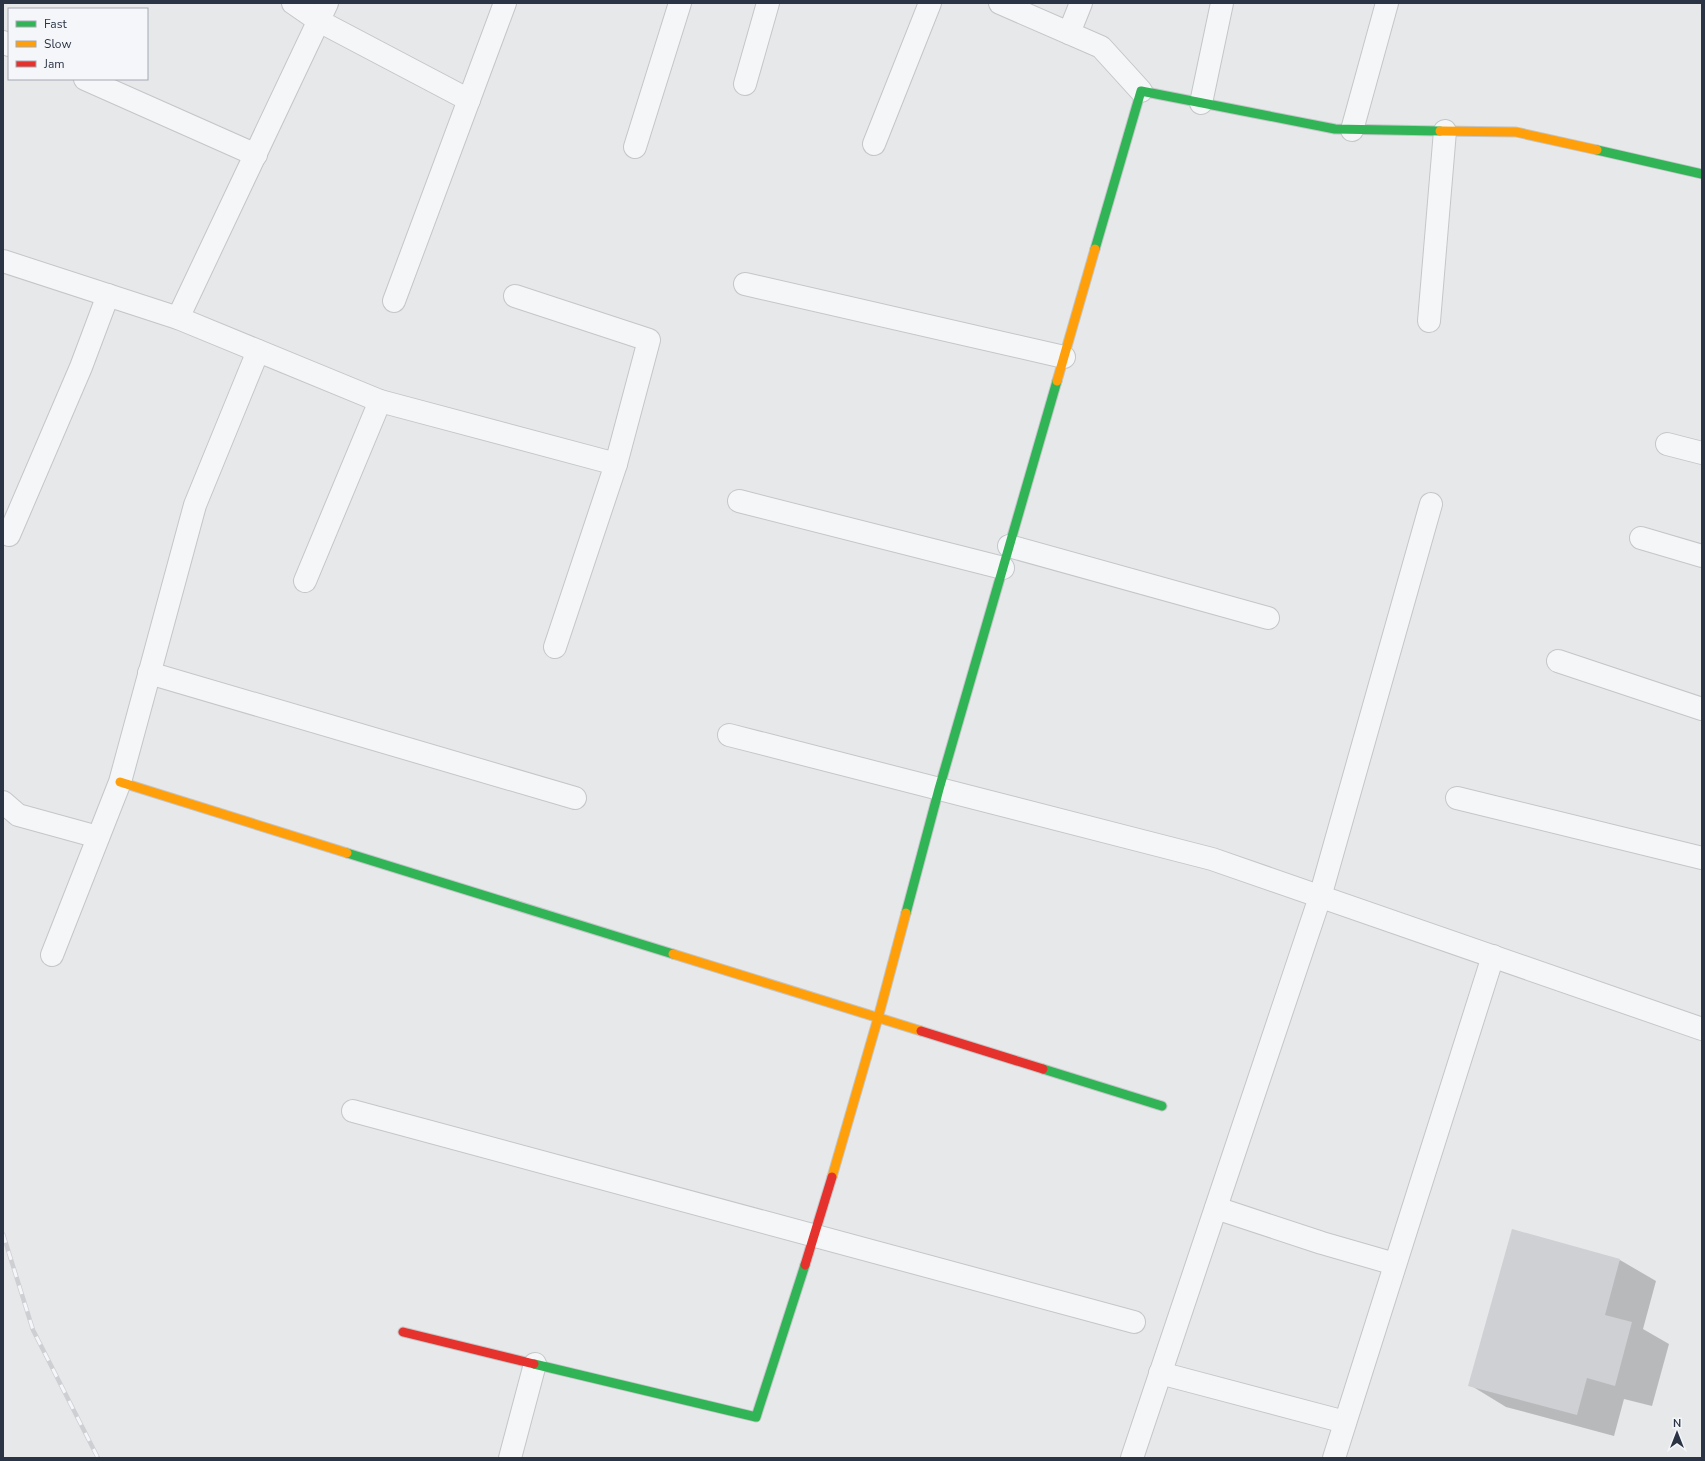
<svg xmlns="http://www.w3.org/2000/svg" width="1705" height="1461" viewBox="0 0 1705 1461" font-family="'Nunito Sans',sans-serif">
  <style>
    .shadow { fill: #0003 }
    .building { fill: #ced0d3 }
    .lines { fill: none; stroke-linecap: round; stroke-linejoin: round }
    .street-casing { stroke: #c4c6c8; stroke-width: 24 }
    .fast-casing { stroke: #c4c6c8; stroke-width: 11 }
    .slow-casing { stroke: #c4c6c8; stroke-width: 11 }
    .jam-casing { stroke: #c4c6c8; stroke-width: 11 }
    .street { stroke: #f5f6f7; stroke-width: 22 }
    .fast { stroke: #30b455; stroke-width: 9 }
    .slow { stroke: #ff9f0a; stroke-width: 9 }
    .jam { stroke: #e5322d; stroke-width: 9 }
    .rail-casing { stroke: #cecfd2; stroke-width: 4.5 }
    .rail { stroke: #f4f6f9; stroke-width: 3; stroke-dasharray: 9; stroke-linecap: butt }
  </style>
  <rect width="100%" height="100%" fill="#e6e8ea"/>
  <polygon class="shadow" points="1620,1260 1656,1281 1643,1329 1669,1344 1652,1406 1624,1399 1614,1436 1506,1407 1470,1385"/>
  <polygon class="building" points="1512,1229 1620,1259 1605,1315 1632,1322 1615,1386 1587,1378 1577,1415 1468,1386"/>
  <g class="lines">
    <defs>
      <g id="street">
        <polyline points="293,3 319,21 469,100"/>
        <polyline points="1000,3 1101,47 1141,91"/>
        <polyline points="1069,33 1081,3"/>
        <polyline points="3,42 9,45"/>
        <polyline points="85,79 256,155"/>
        <polyline points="745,84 768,3"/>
        <polyline points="1201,103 1222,3"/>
        <polyline points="1352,130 1387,3"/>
        <polyline points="874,144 930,3"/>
        <polyline points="635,147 680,3"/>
        <polyline points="3,261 178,318 380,401 616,464"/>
        <polyline points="745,284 1064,357"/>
        <polyline points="515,296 649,340 616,464 555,647"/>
        <polyline points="394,301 505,3"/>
        <polyline points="178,318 327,3"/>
        <polyline points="1429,321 1445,131"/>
        <polyline points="1667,444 1702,453"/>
        <polyline points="739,501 1003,568"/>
        <polyline points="9,535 81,367 108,295"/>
        <polyline points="1641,538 1702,556"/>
        <polyline points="1009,546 1268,618"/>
        <polyline points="305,581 380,401"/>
        <polyline points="1558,661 1702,709"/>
        <polyline points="149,673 575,798"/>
        <polyline points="729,735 1212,859 1702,1029"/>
        <polyline points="1457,798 1702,858"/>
        <polyline points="3,802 18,815 98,837"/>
        <polyline points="52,955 120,782 195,505 258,351"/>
        <polyline points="353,1111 1134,1322"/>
        <polyline points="1216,1208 1322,1243 1395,1264"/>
        <polyline points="1160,1373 1345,1422"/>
        <polyline points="510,1458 535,1364"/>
        <polyline points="1132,1458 1320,897 1431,504"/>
        <polyline points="1334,1458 1493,956"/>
      </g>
      <g id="fast">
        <polyline points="1597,150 1702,174"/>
        <polyline points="1095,249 1141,91 1335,129 1440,131"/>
        <polyline points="347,853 673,954"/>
        <polyline points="906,913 939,789 1057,381"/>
        <polyline points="1043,1069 1162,1106"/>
        <polyline points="534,1364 756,1417 805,1265"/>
      </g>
      <g id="slow">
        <polyline points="1440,131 1516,132 1597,150"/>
        <polyline points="1057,381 1095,249"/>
        <polyline points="120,782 347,853"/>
        <polyline points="673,954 921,1031"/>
        <polyline points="832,1177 878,1018 906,913"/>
      </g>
      <g id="jam">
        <polyline points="921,1031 1043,1069"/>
        <polyline points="805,1265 832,1177"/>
        <polyline points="403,1332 534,1364"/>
      </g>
    </defs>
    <use href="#street" class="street-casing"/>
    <use href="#fast" class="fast-casing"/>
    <use href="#slow" class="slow-casing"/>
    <use href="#jam" class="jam-casing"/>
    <use href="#street" class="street"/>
    <use href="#fast" class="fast"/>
    <use href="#slow" class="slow"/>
    <use href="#jam" class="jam"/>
    <defs>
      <polyline id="rail" points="3,1234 33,1330 98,1458"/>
    </defs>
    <use href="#rail" class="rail-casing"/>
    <use href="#rail" class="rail"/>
  </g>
  <rect width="1705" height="1461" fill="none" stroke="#2b3445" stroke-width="8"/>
  <rect x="8" y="8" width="140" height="72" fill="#f4f6f9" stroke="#a4a8b1"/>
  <rect x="16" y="21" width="20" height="6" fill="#30b455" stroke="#a4a8b1"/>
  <text x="44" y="28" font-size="12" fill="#2b3445">Fast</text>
  <rect x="16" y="41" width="20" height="6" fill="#ff9f0a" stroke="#a4a8b1"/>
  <text x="44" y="48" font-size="12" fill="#2b3445">Slow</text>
  <rect x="16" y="61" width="20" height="6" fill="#e5322d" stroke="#a4a8b1"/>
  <text x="44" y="68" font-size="12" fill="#2b3445">Jam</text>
  <g transform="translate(1677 1433)" stroke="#f4f6f9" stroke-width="3" paint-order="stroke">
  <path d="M0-3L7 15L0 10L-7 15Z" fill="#2b3445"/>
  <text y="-6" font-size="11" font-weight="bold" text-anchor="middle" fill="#2b3445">N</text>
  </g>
</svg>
